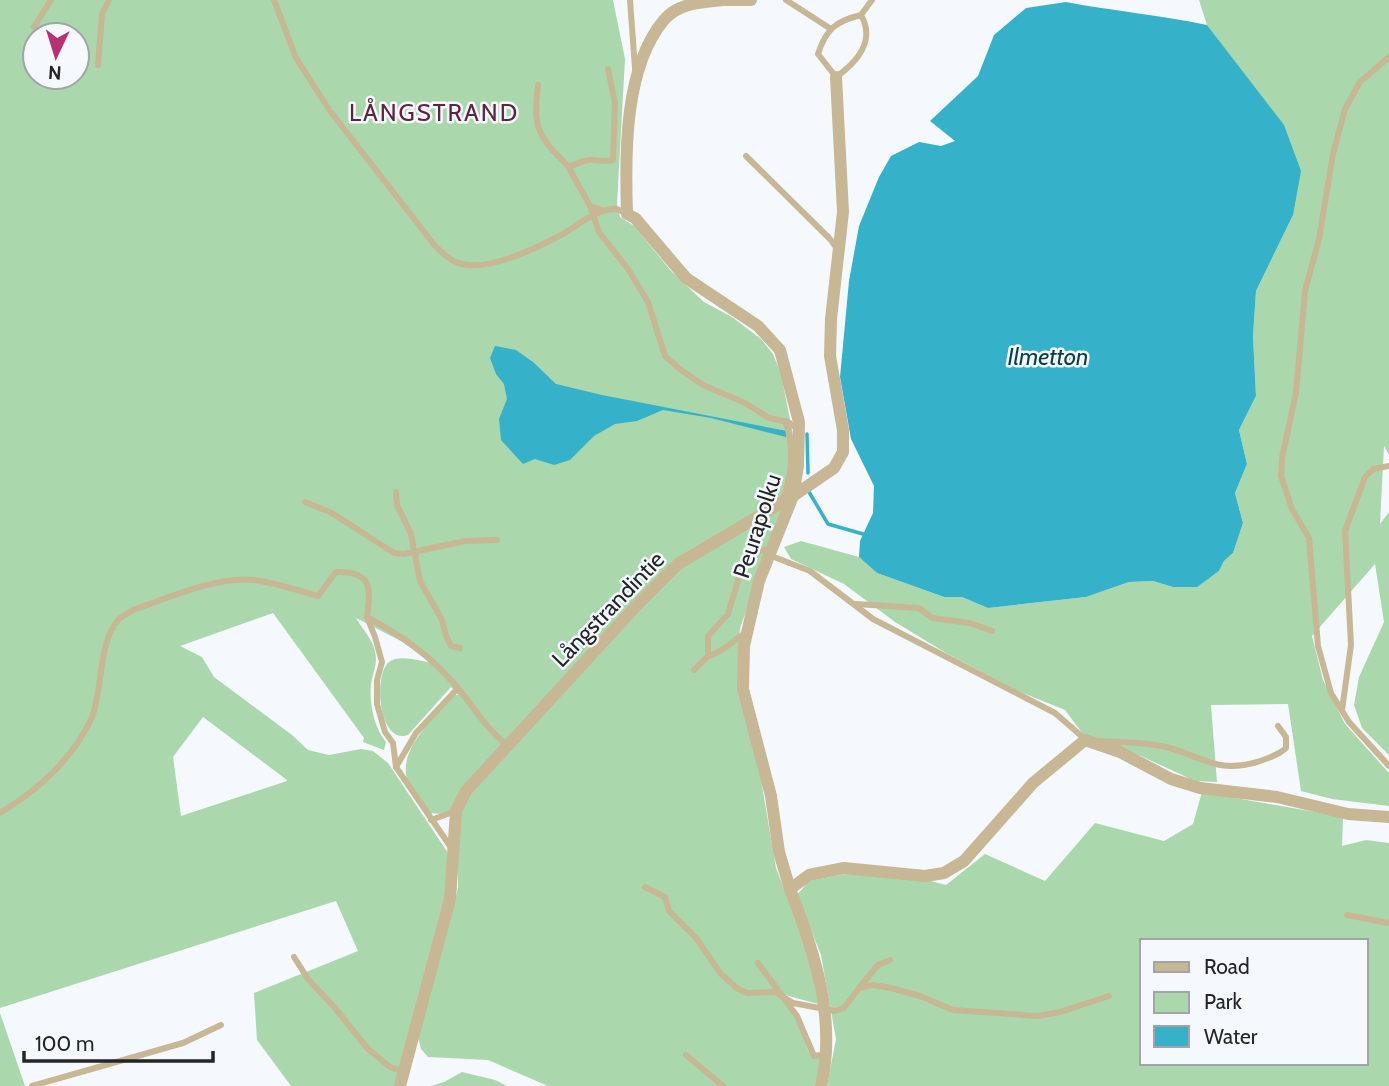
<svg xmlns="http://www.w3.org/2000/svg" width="1389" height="1086" viewBox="0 0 1389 1086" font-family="Cabin,sans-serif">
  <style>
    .green { fill: #aad8ac; fill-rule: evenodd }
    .water { fill: #35b1ca }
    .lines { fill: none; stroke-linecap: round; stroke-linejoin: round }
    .stream { stroke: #35b1ca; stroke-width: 3.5 }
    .service { stroke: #c7b794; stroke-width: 6 }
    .minor { stroke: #c7b794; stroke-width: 12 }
    .labels { text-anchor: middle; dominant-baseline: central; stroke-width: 5; stroke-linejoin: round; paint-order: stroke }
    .street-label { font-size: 23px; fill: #242527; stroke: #f5f9fe }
    .neighbourhood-label { font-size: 24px; letter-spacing: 2px; fill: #63223f; stroke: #f5f9fe }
    .water-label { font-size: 24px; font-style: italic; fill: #073f4a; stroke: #f5f9fe }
  </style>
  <rect width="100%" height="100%" fill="#f5f9fe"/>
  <g class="green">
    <path d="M0 0H613L625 59 617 204 620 217 634 226 672 272 704 302 732 317 761 339 773 354 781 374 795 445 791 489 740 628 738 688 761 780 776 868 809 954 818 1004 785 995 803 1034 808 1050 814 1058 825 1057 819 1086H548L488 1060 428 1057 421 1049 418 1037 458 888V856L449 811 442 814 429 813C423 805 413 795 409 786 394 750 434 719 455 695H458L451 687 408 735C378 745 373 674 389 662 399 654 421 661 432 663L403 642 356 618C362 629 372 638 375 651 378 664 373 672 371 684 369 704 374 727 386 742L384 750 363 742 364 738 273 613 180 646 202 657 214 677 292 735 308 750 329 755 361 749 373 751 388 763 448 853 446 895 397 1086H291L257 1040 254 993 358 951 336 901 0 1008ZM35 35H77V77H35ZM203 717 287 780V781L181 816 173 757Z"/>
    <polygon points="1199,0 1389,0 1389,455 1384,446 1380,524 1389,512 1389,755 1362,728 1354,705 1359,677 1384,622 1375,564 1312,636 1323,680 1345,724 1389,773 1389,806 1332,799 1301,791 1288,704 1211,705 1217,782 1195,781 1141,756 1083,734 1065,710 1018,691 946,653 895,622 844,584 791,559 784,547 801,541 859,557 877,573 944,597 962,597 988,608 1086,597 1129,582 1153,581 1173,587 1212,576 1219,571 1224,561 1233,553 1243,523 1235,493 1247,464 1239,430 1256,396 1253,336 1256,291 1293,215 1240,70 1207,25"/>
    <path d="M1202 792 1343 817 1342 846 1366 840 1389 843V1086H827L836 1039 821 955 797 895 809 881 851 873 919 878 946 885 985 854 1045 881 1095 823 1164 841 1193 824ZM1142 941H1366V1063H1142Z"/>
    <polygon points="0,1013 25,1086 0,1086"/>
    <polygon points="462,1072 495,1080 507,1086 431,1086 444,1082"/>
  </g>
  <g class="water">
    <path d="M1066 2C1113 11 1160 15 1207 25L1284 125 1301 171 1293 215 1256 291 1253 336 1256 396 1239 430 1247 464 1235 493 1243 523 1233 553 1224 561 1219 571 1197 587H1173L1153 581 1129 582 1086 597 988 608 962 597H944L877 573 859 557 860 541 873 513 874 486 851 439 840 377 849 281 859 226 879 177 891 156 919 142 941 146 955 141 930 121 978 76 994 35 1026 8Z"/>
    <polygon points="495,346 516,350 533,362 556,384 602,395 787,431 786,437 711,418 663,410 637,421 615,424 594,436 570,460 554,465 535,459 523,464 501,440 499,419 507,399 504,384 496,374 490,358"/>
  </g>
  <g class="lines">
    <g class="stream">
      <polyline points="807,434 808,473"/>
      <polyline points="809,492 828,524 863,534"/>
    </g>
    <g class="service">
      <path d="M274 0 296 58 330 111 436 247C442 252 447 258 454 261 482 276 537 248 563 234 579 225 596 208 617 209 618 209 625 213 627 214"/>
      <polyline points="630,0 635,68"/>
      <polyline points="786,0 831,29"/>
      <path d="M861 15C876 41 856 63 836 77L818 54C826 29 836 21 861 15L872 0"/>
      <polyline points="34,27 51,0"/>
      <polyline points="1389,57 1360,82 1345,109 1333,154 1319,239 1305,291 1296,393 1282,458 1281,476 1292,509 1309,538 1318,646 1331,693 1349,722 1389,766"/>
      <polyline points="98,65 102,14 109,0"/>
      <path d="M538 85C533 128 537 135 568 166 575 166 577 163 584 161 594 158 604 163 613 160L615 103 608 69"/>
      <polyline points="746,156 830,239 838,250"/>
      <polyline points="568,166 590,206 604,211"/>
      <polyline points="590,206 599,232 628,269 648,302 665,356 681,370 703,385 745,403 769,418 788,422 798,429"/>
      <polyline points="396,492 397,505 411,534 420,581 442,620 446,636 451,646 460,648"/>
      <path d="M782 501C792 477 795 446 785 421"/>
      <polyline points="305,502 332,513 394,553 404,554 465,541 497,540"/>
      <polyline points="769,555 810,571 873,619 1055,713 1086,740"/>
      <polyline points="856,604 919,608 932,618 970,623 992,631"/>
      <polyline points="367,617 375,637 382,662 377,680 377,704 385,732 393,743 396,767 452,849"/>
      <path d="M708 656C720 654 735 639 747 632"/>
      <polyline points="694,670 708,656 708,636 728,614 743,564 760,551 772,548"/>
      <polyline points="1342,710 1351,645 1345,531 1365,477 1373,469 1389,466"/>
      <path d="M1100 741C1122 742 1145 742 1166 747 1202 756 1216 774 1257 762 1268 758 1277 756 1286 748V737L1278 726"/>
      <polyline points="396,767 416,733 458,688"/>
      <path d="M0 813C37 791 74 758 92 717 103 689 98 641 119 619 123 616 128 613 133 610 168 598 217 576 254 580 276 583 297 590 318 596L336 572C372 571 371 587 367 617 402 636 431 656 457 687 474 707 486 729 507 745"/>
      <polyline points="431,820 456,811"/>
      <polyline points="645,887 665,897 669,911 696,938 721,974 738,989 747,993 775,992 793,1003 835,1011 844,1008 859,988"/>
      <polyline points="1347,915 1389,923"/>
      <polyline points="294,957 308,979 335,1008 368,1049 390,1067 404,1072"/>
      <polyline points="890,960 878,965 859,988 873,985 891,988 920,996 953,1010 1038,1016 1060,1012 1109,996"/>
      <polyline points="758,963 797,1016 814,1056 827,1054"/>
      <polyline points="686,1055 723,1086"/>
      <polyline points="32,1086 183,1043 221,1025"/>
    </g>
    <g class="minor">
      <path d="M723 0C702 2 678 3 664 20 624 67 625 155 627 214L635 218 686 278 758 326 780 350 799 422 798 466 793 496 759 581 744 646 743 689 771 796 779 852 790 889"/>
      <polyline points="726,0 751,0"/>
      <polyline points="400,1086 450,899 456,811 466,791 637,605 678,564 793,496 834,468 843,452 843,430 830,356 831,319 843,212 836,77"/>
      <path d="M821 1086C837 1019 814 951 790 889L809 875 844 868 925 876 944 873 964 861 1033 783 1085 740 1120 752 1171 779 1200 788 1277 797 1348 814 1389 817"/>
    </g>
  </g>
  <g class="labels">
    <g class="street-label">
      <text transform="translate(757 526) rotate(-72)">Peurapolku</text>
      <text transform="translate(608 609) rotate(-46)">Långstrandintie</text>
    </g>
    <g class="neighbourhood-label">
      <text x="434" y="112">LÅNGSTRAND</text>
    </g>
    <g class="water-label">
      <text x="1048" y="356">Ilmetton</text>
    </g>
  </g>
  <rect x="1140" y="939" width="228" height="126" fill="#f5f9fe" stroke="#a1a4a8" stroke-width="2"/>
  <rect x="1154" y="962" width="35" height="10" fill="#c7b794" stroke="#a1a4a8" stroke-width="2"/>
  <text x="1204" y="974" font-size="21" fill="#242527">Road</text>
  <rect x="1154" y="992" width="35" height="21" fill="#aad8ac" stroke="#a1a4a8" stroke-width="2"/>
  <text x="1204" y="1009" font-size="21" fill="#242527">Park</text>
  <rect x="1154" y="1026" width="35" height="21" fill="#35b1ca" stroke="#a1a4a8" stroke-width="2"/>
  <text x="1204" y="1044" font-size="21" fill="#242527">Water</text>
  <g transform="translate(56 56) rotate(184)"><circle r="33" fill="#f5f9fe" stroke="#a1a4a8" stroke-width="2"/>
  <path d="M0-5L12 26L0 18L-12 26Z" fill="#b73173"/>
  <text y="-10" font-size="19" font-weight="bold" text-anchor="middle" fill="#242527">N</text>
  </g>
  <path d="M24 1051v10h189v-10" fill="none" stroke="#242527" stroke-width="3.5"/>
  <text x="35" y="1051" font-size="21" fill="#242527" stroke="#f5f9fe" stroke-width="5" paint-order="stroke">100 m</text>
</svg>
